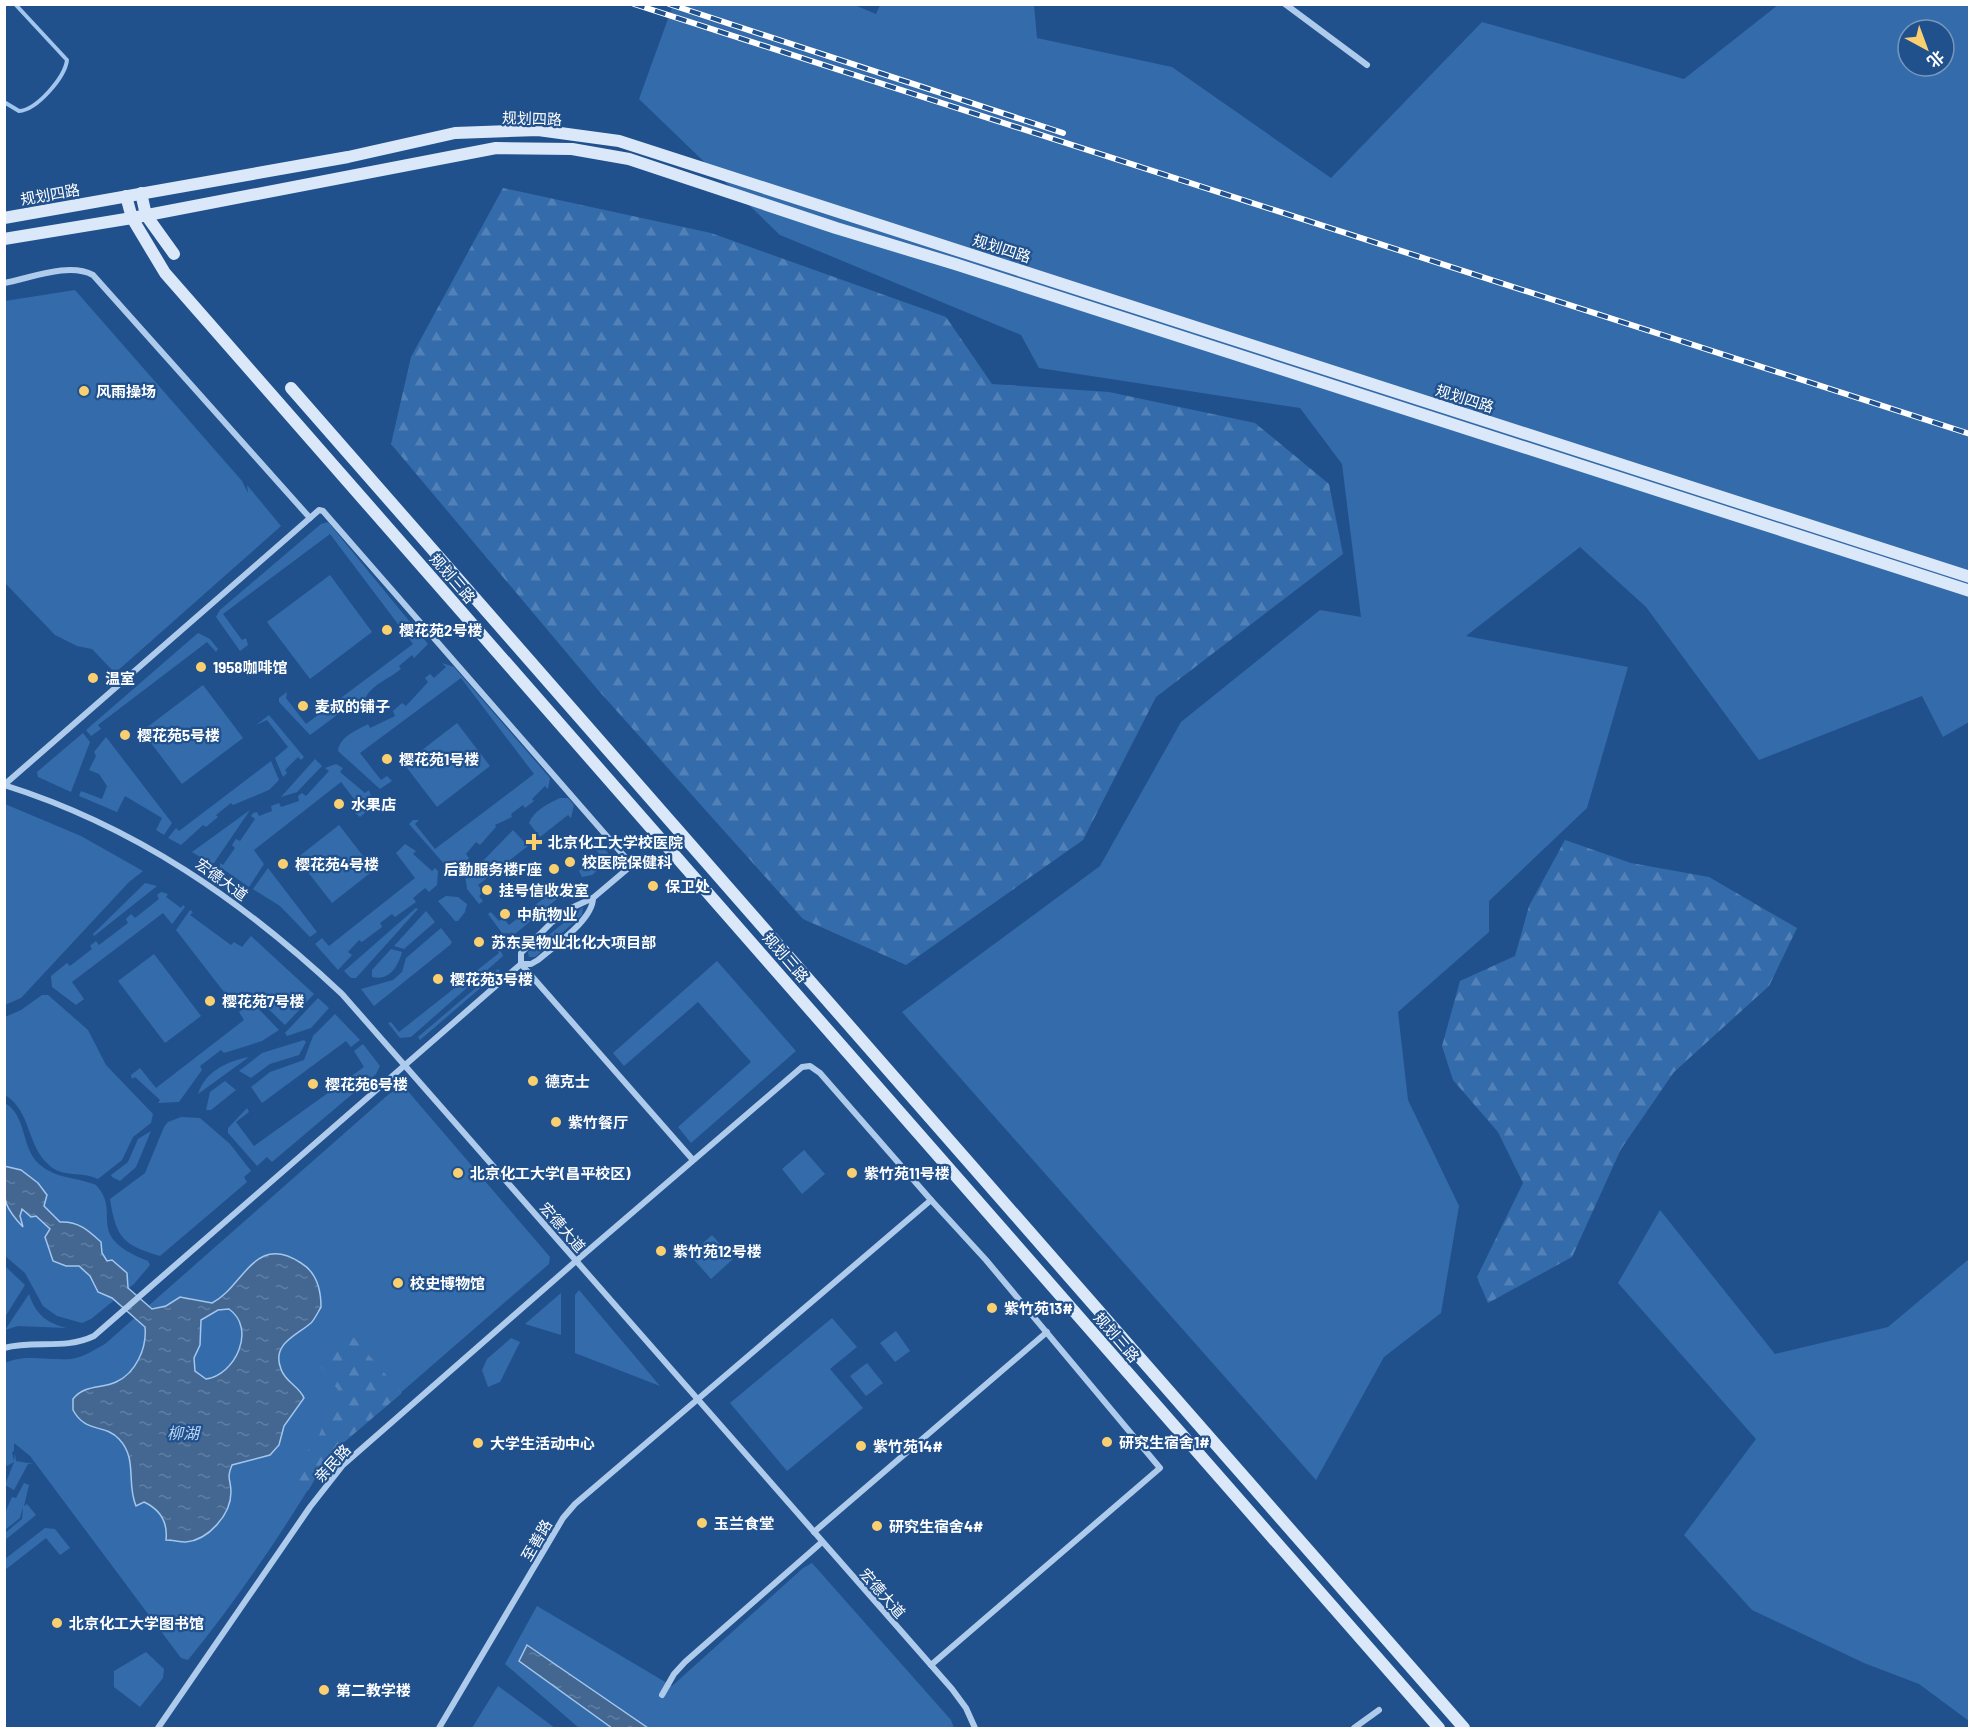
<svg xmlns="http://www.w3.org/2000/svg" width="1974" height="1733" viewBox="0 0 1974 1733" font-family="Barlow,'Noto Sans SC',sans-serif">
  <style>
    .green { fill: #346baa; fill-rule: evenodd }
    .forest { fill: url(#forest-firs) }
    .water { fill: url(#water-ripples); stroke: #a2c6ed; stroke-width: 1.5; fill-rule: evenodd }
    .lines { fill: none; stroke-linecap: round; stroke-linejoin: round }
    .stream { stroke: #a2c6ed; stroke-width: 4 }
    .street { stroke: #aecbec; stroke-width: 6 }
    .secondary { stroke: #dae8f9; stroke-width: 12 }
    .rail-casing { stroke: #fff; stroke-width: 6 }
    .rail { stroke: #20518d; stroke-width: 4; stroke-dasharray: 11; stroke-linecap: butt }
    .poi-dot { fill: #f9cf6f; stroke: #20518d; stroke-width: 2 }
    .labels { text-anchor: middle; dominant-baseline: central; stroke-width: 4.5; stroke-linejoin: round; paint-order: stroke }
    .street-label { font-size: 15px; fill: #fff; stroke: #20518d }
    .poi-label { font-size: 15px; font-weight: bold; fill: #fff; stroke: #20518d; text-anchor: start }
    .water-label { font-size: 16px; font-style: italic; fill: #bad5f3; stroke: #20518d }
  </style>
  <defs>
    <pattern id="forest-firs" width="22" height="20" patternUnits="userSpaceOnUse" patternTransform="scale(1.5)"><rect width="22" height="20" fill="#346baa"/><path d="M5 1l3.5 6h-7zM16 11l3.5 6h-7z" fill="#5281b7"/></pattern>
    <pattern id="water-ripples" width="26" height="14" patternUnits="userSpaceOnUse" patternTransform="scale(1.5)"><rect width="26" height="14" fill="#446792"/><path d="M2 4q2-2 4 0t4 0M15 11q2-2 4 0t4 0" fill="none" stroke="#607ea2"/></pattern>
  </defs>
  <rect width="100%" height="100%" fill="#20518d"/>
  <g class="green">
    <path d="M852 4 876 14 880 5H1034L1037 38 1172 67 1331 178 1482 22 1684 79 1778 5H1969V722L1943 737 1922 696 1759 760 1646 607 1580 547 1466 636 1628 667 1587 808 1489 901V932L1398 1012 1408 1100 1459 1206 1441 1313 1384 1357 1316 1480 902 1012 1100 866 1181 722 1320 610 1361 617 1342 464 1300 408 1039 368 1021 335 780 235 639 99 673 5ZM1908 30H1944V66H1908Z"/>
    <polygon points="75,290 242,481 248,493 247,485 281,526 115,673 92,649 77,646 55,635 5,583 5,301"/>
    <path d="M328 522 428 644 414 658 412 655 399 666 401 669C389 679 374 683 365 698L356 701 310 735 279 702V698L287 692 286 698 306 724 413 644 330 534 223 614 242 640 246 638 248 645 240 651 216 617 220 610 321 524Z"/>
    <polygon points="330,575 372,632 310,679 267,622"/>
    <polygon points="198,633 210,639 218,649 216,652 207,642 98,725 101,729 91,736 86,730"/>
    <path d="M442 663 454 667 550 778 548 789 545 786 532 799 534 801 525 808 523 805 511 814 512 817 495 825 496 827 480 845 476 842 466 854 469 858 463 864 446 866 409 824 413 820H419L415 824 435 849 534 774 461 678 360 753 381 780 387 776 392 781 380 789 338 751C340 736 356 731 368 724L370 728 395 716 393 711 402 703 406 706 428 682 425 678 430 674 434 678 446 667Z"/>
    <polygon points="203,685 243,738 182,784 142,731"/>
    <polygon points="269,715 304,757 301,760 298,757 285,770 287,773 283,777 275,758 288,747 267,720 256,725"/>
    <polygon points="457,723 490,766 437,807 404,764"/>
    <polygon points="83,733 90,742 71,792 38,777 37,772"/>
    <polygon points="106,737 172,823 164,835 156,830 162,818 125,796 117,812 79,796 81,791 102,799 107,786 99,774 89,770 96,756 94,752"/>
    <polygon points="315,759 322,766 297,792 281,797"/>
    <polygon points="271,761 279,780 269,790 233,805 231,803 216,815 218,817 206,827 203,825 181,845 168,838 176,828 179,831"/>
    <path d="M336 764 343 768 340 772 365 793 369 790C374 805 372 807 360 817L355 813 361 808 341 782 254 850 264 864 249 887 220 867V863L223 865 235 848 232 845 236 839 240 841 255 819 251 816 253 813 257 812 259 816 272 811 271 806 279 803 281 807 299 801 298 796 302 793 306 796 329 771 325 768Z"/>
    <path d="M560 798H568L574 805 571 818 568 815 540 837 529 823C534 810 548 804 560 798Z"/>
    <polygon points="5,804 81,836 143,871 129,882 21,998 5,1005"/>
    <polygon points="250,810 214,863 210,863 192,852"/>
    <polygon points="339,825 374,870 332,903 297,858"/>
    <polygon points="513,830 528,846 478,885 483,892 479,896 483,901 479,904 467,889 465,875 468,873 473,878 484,871 480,864"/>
    <polygon points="598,841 612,858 592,875 582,877 579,871 600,855 593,846"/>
    <polygon points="405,844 416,851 413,854 432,871 435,868 438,871 437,885 429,892 425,888 413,898 416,902 395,917 392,914 380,923 382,927 362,942 359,940 348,952 352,955 338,970 315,944 322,938 329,946 415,878 396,853"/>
    <polygon points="268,868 317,932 310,937 280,906 253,889"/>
    <polygon points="565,882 570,888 515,934 502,933 488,914 491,912 499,921 503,918 509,925"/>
    <polygon points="145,883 157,886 94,936 93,934"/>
    <polygon points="161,892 168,894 166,897 181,908 183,905 185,907 172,924 163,913 72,982 84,999 76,1005 52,987 51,976 67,963 70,966 92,949 90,946 96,941 99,945 128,923 126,919 131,914 135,918 159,899 157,895"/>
    <polygon points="446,896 458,897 467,904 465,912 458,921 455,921 438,901"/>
    <polygon points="583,907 582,915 535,957 529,957 528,952"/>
    <polygon points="416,908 418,909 356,978 351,978 344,971"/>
    <polygon points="190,910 193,912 190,915 231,945 234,942 242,947 251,936 314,994 285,1025 251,992 234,1005 176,930"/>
    <polygon points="426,911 435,922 404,949 394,946"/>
    <polygon points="441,928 452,942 450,945 374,1006 361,989 393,980 402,972 406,958"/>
    <polygon points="496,941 503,956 411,1037 400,1038 388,1023 391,1022 399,1032 499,953 492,944"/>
    <path d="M391 949 402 952C398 967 389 981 372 977V970Z"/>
    <polygon points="154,954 201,1016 165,1043 118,981"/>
    <polygon points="717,961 796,1051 691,1143 678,1127 751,1062 698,1002 624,1066 613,1053"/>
    <polygon points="498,969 500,971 420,1040 418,1037"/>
    <path d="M42 995H48L88 1030 106 1065 153 1114 151 1123 133 1137 122 1160 98 1179C82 1171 62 1178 49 1165 26 1145 32 1112 5 1095V1017L21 1010Z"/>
    <polygon points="318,998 329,1008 311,1028 287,1036 285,1033"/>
    <polygon points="252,1002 279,1030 262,1041 224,1053 221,1050 200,1066 202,1070 179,1102 158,1103 160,1100 135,1077 132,1079 131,1075 140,1068 156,1088 244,1020 239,1012"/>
    <polygon points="335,1014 360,1040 351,1047 346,1041 262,1103 251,1087 270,1072 304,1060 313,1036"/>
    <polygon points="304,1040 306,1042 299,1055 270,1064 251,1078 239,1071 262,1053"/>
    <polygon points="363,1044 380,1066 376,1074 272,1162 267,1157 257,1166 228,1133 228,1128 247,1108 249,1112 236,1122 254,1146 364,1067 354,1051"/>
    <path d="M249 1057 198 1094C205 1071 228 1061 249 1057Z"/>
    <polygon points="225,1081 236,1090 211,1110 206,1110 210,1092"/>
    <path d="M400 1088 406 1089 550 1257 549 1264 329 1455C287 1526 240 1596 188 1660L181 1658 30 1456 14 1443V1451L12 1452 14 1461 15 1453 16 1461 34 1464H28L14 1490 5 1485 14 1462 7 1466 5 1464 4 1364C22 1353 50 1361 71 1359 84 1357 94 1350 105 1344L389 1094Z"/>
    <path d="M5 1103C27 1116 21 1148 39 1164 56 1179 77 1177 96 1185 123 1214 82 1235 148 1261L150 1265 134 1284 91 1319 82 1323 57 1316 43 1306 25 1273 5 1256Z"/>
    <path d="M181 1117 200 1118 230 1144 251 1171 244 1177 247 1182 160 1256C123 1245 116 1238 110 1199L145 1173 164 1127 168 1122Z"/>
    <polygon points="151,1131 136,1167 120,1181 112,1177 111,1175 128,1162 138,1139"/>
    <polygon points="804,1150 825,1174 802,1194 782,1169"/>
    <polygon points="1660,1210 1775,1354 1888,1327 1969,1259 1969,1721 1919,1684 1864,1663 1752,1610 1684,1535 1756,1439 1618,1283"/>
    <polygon points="712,1235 733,1259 711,1279 690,1255"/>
    <polygon points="5,1266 25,1285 5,1317"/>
    <polygon points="579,1290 660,1386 575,1353 575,1295"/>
    <polygon points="561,1293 561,1335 525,1324"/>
    <path d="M29 1294C36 1315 46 1322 66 1328L18 1326 5 1330Z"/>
    <polygon points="832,1318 857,1347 830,1369 863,1408 787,1471 730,1403"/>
    <polygon points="896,1331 910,1351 895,1362 880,1343"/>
    <polygon points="511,1338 520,1342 500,1382 488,1387 482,1370 487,1359"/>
    <polygon points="867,1363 883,1383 866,1396 850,1376"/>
    <polygon points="24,1483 29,1485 24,1506 27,1504 36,1515 5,1540 5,1533 22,1519 23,1507 20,1518 5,1530 5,1513 12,1497 16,1498"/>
    <polygon points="45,1528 55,1529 70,1548 60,1555 46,1538 5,1570 5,1559"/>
    <polygon points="812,1563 951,1720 954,1728 579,1728 505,1664 537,1606 672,1686 803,1568"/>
    <polygon points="146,1652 164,1669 163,1678 140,1707 114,1687 114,1671"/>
    <polygon points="498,1686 555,1728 472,1728"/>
  </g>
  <g class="forest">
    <polygon points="503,188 711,233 946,317 992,384 1109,392 1255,423 1329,484 1343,554 1156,697 1083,840 906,965 803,919 598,690 391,444 411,357"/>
    <polygon points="1565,840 1631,863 1709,877 1797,928 1769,986 1674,1072 1621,1149 1572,1257 1488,1303 1477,1277 1523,1183 1498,1132 1453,1080 1442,1046 1460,981 1515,956 1529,906"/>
    <path d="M346 1329 402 1393 329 1455 308 1491 287 1472 317 1441 323 1425 336 1403 338 1390 317 1362C319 1354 339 1339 346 1329Z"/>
  </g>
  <g class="water">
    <path d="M4 1166 21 1170 38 1183 47 1195 44 1206 60 1222C78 1221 88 1230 101 1242L102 1253 107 1261 112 1260 127 1273 128 1288 152 1309 166 1306 180 1297 212 1303C244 1287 254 1232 301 1263 316 1272 321 1290 321 1307 318 1312 315 1319 311 1323 296 1336 271 1344 281 1369 285 1382 299 1386 304 1398L284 1426 279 1445 270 1455 232 1465C226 1479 231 1479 231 1492 231 1515 208 1540 186 1542 180 1542 172 1540 166 1540 168 1522 161 1510 144 1502L136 1506C126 1483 138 1459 119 1439 104 1423 86 1434 73 1410V1399C85 1384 101 1389 116 1382 136 1373 147 1348 145 1327L112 1298 98 1292 90 1276 79 1266H66L53 1261 45 1237 50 1229 36 1216 31 1217 22 1209 20 1216 23 1227C0 1203 5 1198 4 1166ZM229 1309C257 1329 235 1375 206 1379L195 1371 194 1358 200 1345 201 1320 218 1310Z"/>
    <polygon points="527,1645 648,1728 612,1728 519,1661"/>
  </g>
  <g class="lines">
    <path class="stream" d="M4 102 19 111C37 110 65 77 67 60L15 4"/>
    <g class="street">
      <polyline points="1285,4 1367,65"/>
      <path d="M4 283C31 278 69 262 93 275L310 518"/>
      <path d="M4 785C135 826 243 901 342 994L952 1689 966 1708 975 1728"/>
      <polyline points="4,785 310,518 319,510 323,511 632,865 593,898 569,909 552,922 521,953 521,964 693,1160"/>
      <path d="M4 1348C35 1340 65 1350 94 1336L521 964H531L538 960C554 946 593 920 593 898"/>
      <polyline points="814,1532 1047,1332"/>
      <polyline points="662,1695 674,1674 685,1662 822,1542"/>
      <polyline points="158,1728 310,1507 343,1465 576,1261 802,1067 810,1066 820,1073 931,1200"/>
      <polyline points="439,1728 563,1518 575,1504 931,1200 986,1260 1160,1468 931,1665"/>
      <polyline points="1354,1728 1379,1710"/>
    </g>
    <g class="secondary">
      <polyline points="141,193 146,215 174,254"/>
      <polyline points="126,196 132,218 165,273 1439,1728"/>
      <polyline points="4,218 348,157 455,133 538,130 619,141 1970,577"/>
      <polyline points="4,239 132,218 496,148 572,149 629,159 836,228 955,264 1970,591"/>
      <polyline points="291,388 1464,1728"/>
    </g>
    <defs>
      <g id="rail">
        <polyline points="634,4 1970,434"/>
        <polyline points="669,4 1063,133"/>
      </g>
    </defs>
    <use href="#rail" class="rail-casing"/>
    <use href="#rail" class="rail"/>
  </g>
  <g class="poi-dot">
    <circle cx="84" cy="391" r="6"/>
    <circle cx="387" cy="630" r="6"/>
    <circle cx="201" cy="667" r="6"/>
    <circle cx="93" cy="678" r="6"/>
    <circle cx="303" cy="706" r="6"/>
    <circle cx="125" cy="735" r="6"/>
    <circle cx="387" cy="759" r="6"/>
    <circle cx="339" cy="804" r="6"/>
    <path d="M531 833h6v6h6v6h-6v6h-6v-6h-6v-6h6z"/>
    <circle cx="570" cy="862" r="6"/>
    <circle cx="283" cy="864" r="6"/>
    <circle cx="554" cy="869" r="6"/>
    <circle cx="653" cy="886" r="6"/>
    <circle cx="487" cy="890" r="6"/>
    <circle cx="505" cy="914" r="6"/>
    <circle cx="479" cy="942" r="6"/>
    <circle cx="438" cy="979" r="6"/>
    <circle cx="210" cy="1001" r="6"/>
    <circle cx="533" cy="1081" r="6"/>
    <circle cx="313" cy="1084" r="6"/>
    <circle cx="556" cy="1122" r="6"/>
    <circle cx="458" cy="1173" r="6"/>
    <circle cx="852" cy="1173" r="6"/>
    <circle cx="661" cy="1251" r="6"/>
    <circle cx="398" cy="1283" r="6"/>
    <circle cx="992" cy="1308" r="6"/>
    <circle cx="1107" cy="1442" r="6"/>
    <circle cx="478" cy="1443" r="6"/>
    <circle cx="861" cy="1446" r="6"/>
    <circle cx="702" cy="1523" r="6"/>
    <circle cx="877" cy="1526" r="6"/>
    <circle cx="57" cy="1623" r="6"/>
    <circle cx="324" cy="1690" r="6"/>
  </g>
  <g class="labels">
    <g class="street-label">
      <text transform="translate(532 118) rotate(2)">规划四路</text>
      <text transform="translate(50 194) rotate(-10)">规划四路</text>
      <text transform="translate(1002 248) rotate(18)">规划四路</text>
      <text transform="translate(1465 398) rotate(18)">规划四路</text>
      <text transform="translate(453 578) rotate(49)">规划三路</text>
      <text transform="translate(222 879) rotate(36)">宏德大道</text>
      <text transform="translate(786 957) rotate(49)">规划三路</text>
      <text transform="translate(563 1227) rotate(49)">宏德大道</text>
      <text transform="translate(1117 1337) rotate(49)">规划三路</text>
      <text transform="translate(332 1463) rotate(-47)">亲民路</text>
      <text transform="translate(536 1540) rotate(-60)">至善路</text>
      <text transform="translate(883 1593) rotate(49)">宏德大道</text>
    </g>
    <g class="poi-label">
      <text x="96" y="391">风雨操场</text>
      <text x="399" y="630">樱花苑2号楼</text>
      <text x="213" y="667">1958咖啡馆</text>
      <text x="105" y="678">温室</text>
      <text x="315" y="706">麦叔的铺子</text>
      <text x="137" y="735">樱花苑5号楼</text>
      <text x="399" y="759">樱花苑1号楼</text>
      <text x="351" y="804">水果店</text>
      <text x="548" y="842">北京化工大学校医院</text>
      <text x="582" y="862">校医院保健科</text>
      <text x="295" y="864">樱花苑4号楼</text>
      <text x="542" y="869" text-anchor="end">后勤服务楼F座</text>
      <text x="665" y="886">保卫处</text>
      <text x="499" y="890">挂号信收发室</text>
      <text x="517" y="914">中航物业</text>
      <text x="491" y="942">苏东吴物业北化大项目部</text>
      <text x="450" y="979">樱花苑3号楼</text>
      <text x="222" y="1001">樱花苑7号楼</text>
      <text x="545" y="1081">德克士</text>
      <text x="325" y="1084">樱花苑6号楼</text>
      <text x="568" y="1122">紫竹餐厅</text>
      <text x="470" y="1173">北京化工大学(昌平校区)</text>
      <text x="864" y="1173">紫竹苑11号楼</text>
      <text x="673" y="1251">紫竹苑12号楼</text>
      <text x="410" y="1283">校史博物馆</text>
      <text x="1004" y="1308">紫竹苑13#</text>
      <text x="1119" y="1442">研究生宿舍1#</text>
      <text x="490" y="1443">大学生活动中心</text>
      <text x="873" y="1446">紫竹苑14#</text>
      <text x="714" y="1523">玉兰食堂</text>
      <text x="889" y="1526">研究生宿舍4#</text>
      <text x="69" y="1623">北京化工大学图书馆</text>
      <text x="336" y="1690">第二教学楼</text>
    </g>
    <g class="water-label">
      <text x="183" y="1432">柳湖</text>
    </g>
  </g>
  <rect width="1974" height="1733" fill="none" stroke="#ffffff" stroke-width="12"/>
  <g transform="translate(1926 48) rotate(139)"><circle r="28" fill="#20518d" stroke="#7997bb" stroke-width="1.5"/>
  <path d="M0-4.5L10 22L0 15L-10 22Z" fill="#f9cf6f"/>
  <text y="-9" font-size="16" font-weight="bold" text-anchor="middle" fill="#ffffff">北</text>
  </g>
</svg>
